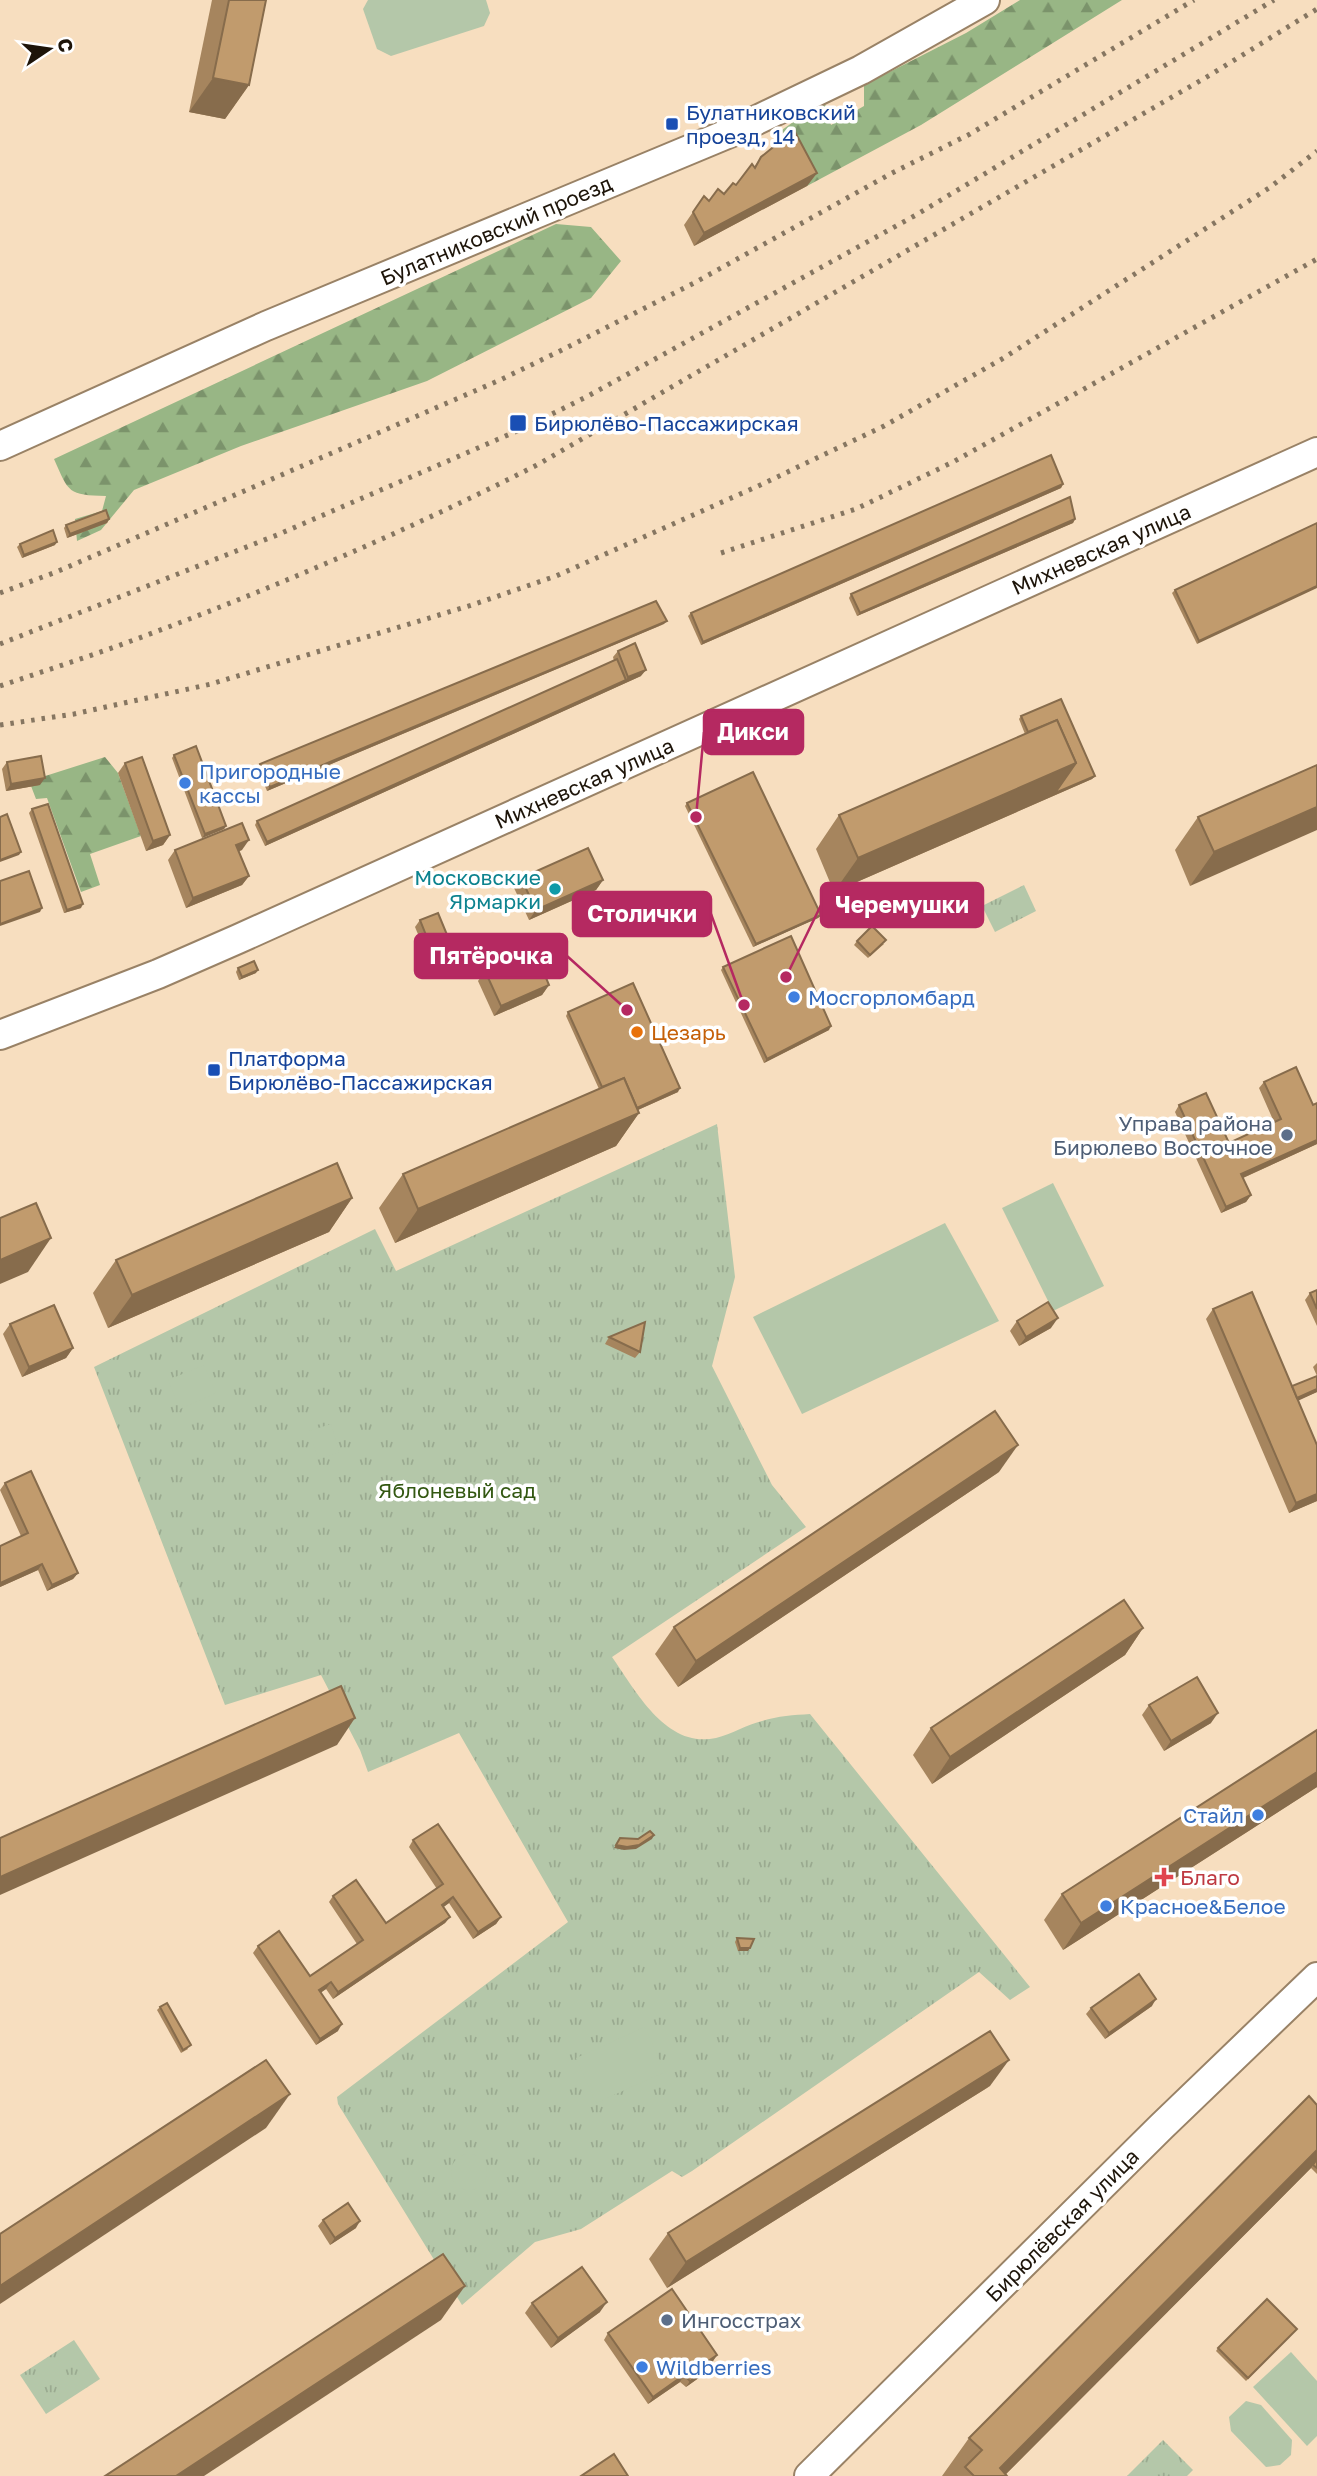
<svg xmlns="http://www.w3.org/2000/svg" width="1317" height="2476" viewBox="0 0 1317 2476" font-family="'Golos Text',sans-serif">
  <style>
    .forest { fill: url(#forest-firs) }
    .park { fill: url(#park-tufts) }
    .pitch { fill: #b4c7a9 }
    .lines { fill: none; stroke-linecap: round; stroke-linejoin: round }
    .minor-casing { stroke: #998266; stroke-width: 32 }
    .minor { stroke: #fff; stroke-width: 28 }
    .rail { stroke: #867661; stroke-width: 5; stroke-dasharray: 3.5 7; stroke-linecap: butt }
    .wall { fill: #a6855e }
    .shaded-wall { fill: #876c4c }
    .building { fill: #c19b6d; stroke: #876c4c; stroke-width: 2 }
    .transit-dot { fill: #1a4fb4; stroke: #fff; stroke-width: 2.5 }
    .shop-dot { fill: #3f7fe0; stroke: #fff; stroke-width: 2.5 }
    .culture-dot { fill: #0f9aa8; stroke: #fff; stroke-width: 2.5 }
    .food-dot { fill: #e8710a; stroke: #fff; stroke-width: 2.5 }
    .service-dot { fill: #5c6f8a; stroke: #fff; stroke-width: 2.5 }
    .health-dot { fill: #e0444e; stroke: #fff; stroke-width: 2.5 }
    .labels { text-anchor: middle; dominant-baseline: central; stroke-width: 7; stroke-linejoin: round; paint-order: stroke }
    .transit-label { font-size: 21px; fill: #164399; stroke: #fff; text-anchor: start }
    .street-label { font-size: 21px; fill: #1d1409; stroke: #fff }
    .shop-label { font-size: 21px; fill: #366cbe; stroke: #fff; text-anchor: start }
    .culture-label { font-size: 21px; fill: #0d838f; stroke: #fff; text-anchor: end }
    .food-label { font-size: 21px; fill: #c56008; stroke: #fff; text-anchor: start }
    .service-label { font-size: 21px; fill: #4e5e75; stroke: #fff; text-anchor: end }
    .park-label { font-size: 21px; fill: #335812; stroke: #fff }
    .health-label { font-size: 21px; fill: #be3a42; stroke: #fff; text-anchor: start }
    .leader { fill: none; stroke: #b52961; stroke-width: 2.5 }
    .callout-dot { fill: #b52961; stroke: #fff; stroke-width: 2.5 }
    .callout { fill: #b52961; stroke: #b52961; stroke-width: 2.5 }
    .callout-label { font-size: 23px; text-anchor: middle; font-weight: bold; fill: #fff }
  </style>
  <defs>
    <pattern id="forest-firs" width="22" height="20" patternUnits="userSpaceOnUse" patternTransform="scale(1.75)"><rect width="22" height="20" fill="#98b685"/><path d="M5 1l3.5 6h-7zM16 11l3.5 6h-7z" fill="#7b936b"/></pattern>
    <pattern id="park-tufts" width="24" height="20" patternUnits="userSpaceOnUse" patternTransform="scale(1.75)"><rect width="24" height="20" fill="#b4c7a9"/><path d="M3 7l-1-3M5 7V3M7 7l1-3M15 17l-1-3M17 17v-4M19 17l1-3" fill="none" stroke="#9aaa90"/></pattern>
  </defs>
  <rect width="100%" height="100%" fill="#f7debf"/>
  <g class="forest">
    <polygon points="1020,0 1122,0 921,125 807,186 785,143 782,130 824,100 831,125 864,106 864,85 966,33"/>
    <path d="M556 224 591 227 621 261 591 298 427 381 241 446 134 490 101 530 77 541 75 519 102 511 106 496C68 495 69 493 54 459Z"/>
    <polygon points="105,757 118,773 141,836 90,854 100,885 81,892 47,798 36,799 31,786 39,778"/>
  </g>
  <g class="park">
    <polygon points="1024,885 1036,911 995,932 982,906"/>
    <path d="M717 1124 735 1277 712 1366 772 1485 806 1527 612 1657C636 1691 666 1749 716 1738 732 1734 746 1725 762 1721 778 1716 794 1715 810 1714L1030 1987 1010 2000 979 1972 692 2171 682 2177 672 2171 581 2229 535 2242 462 2305 338 2104 337 2097 568 1922 459 1733 368 1772 360 1750 321 1675 225 1705 94 1367 375 1229 396 1271Z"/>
    <polygon points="74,2340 100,2379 46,2414 20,2375"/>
    <polygon points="1163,2440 1193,2470 1187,2476 1127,2476"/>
  </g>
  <g class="pitch">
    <polygon points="368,0 486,0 490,13 484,26 391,56 377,49 363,9"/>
    <polygon points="1053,1183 1104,1286 1053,1311 1002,1208"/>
    <polygon points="945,1223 999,1321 802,1414 753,1317"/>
    <polygon points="204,1365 216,1393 180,1409 168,1380"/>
    <polygon points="331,1424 339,1452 318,1459 309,1431"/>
    <polygon points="645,2027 665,2072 596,2103 576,2058"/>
    <circle cx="469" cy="2172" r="18"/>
    <polygon points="1291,2352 1317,2381 1317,2436 1307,2446 1253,2387"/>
    <polygon points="1246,2401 1261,2405 1292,2440 1291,2455 1280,2465 1266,2467 1231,2431 1229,2417"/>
  </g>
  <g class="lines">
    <defs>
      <g id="minor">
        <polyline points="0,446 266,326 732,132 861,70 985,0"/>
        <polyline points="0,1035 158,974 238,939 1317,452"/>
        <polyline points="809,2476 1161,2127 1317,1977"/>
      </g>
    </defs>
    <use href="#minor" class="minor-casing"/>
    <use href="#minor" class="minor"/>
    <g class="rail">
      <polyline points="721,553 856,509 953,462 1317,259"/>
      <polyline points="0,593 56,572 279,476 500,380 562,350 694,283 892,173 970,134 1194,0"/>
      <polyline points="0,644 277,535 524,428 588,396 916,215 1274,0"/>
      <path d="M0 686C44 671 88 657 131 641 269 590 405 532 537 465L1210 75 1317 9"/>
      <polyline points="0,725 74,714 211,684 472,605 556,576 756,487 884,426 1002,359 1269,188 1317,151"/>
    </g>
  </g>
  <g class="wall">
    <polygon points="212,0 266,0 249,85 225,119 189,112"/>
    <polygon points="761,157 817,173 807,186 694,246 684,225 704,196 709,201 724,194 736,185 754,167"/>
    <polygon points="1063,484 1061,488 701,645 688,616 691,613"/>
    <polygon points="109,519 107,523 67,538 64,528 66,525"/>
    <polygon points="1075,519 1073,523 857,616 849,598 851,594"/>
    <polygon points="1317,523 1197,644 1172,593 1175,590"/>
    <polygon points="20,544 55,545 22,558 17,547"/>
    <polygon points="664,624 267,791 257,767 260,764"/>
    <polygon points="618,651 641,676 265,846 255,825 257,821 614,661 613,657"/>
    <polygon points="1021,716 1095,776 1092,779 834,892 816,849 839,815 1025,734 1019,719"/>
    <polygon points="174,755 226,826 224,829 202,838 172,758"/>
    <polygon points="7,762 40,785 6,791 2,769"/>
    <polygon points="125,763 170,835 163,845 146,851 118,773"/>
    <polygon points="1317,765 1190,886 1175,850 1198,817"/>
    <polygon points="687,803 821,915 818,918 753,947 685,806"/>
    <polygon points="32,809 81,908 64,913 29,813"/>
    <polygon points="175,850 242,850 239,851 249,876 242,885 186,908 168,860"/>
    <polygon points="521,878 603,880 596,890 529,920 514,888"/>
    <polygon points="420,920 445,949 427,956 415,927"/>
    <polygon points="857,941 884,944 868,958 854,945"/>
    <polygon points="723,967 829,1030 764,1063 721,970"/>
    <polygon points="238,968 256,973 239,980 236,972"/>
    <polygon points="485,971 549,985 542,995 494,1016 478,981"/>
    <polygon points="568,1012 678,1092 638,1110 639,1113 616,1146 395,1243 379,1208 403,1174 599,1089 566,1016"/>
    <polygon points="1264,1082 1317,1144 1243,1178 1251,1195 1246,1202 1221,1213 1175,1112 1179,1105 1229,1143 1274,1122 1259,1088"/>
    <polygon points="352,1198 329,1232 108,1328 93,1293 116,1260"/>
    <polygon points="1317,1290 1317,1326 1305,1300 1310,1293"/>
    <polygon points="1213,1309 1292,1386 1317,1376 1313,1367 1317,1363 1317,1392 1298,1400 1317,1445 1317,1501 1289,1513 1206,1319"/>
    <polygon points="1017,1321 1051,1328 1019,1346 1010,1331"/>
    <polygon points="10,1324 73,1348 66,1358 22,1377 3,1334"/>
    <polygon points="609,1337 640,1352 635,1358 605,1344"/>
    <polygon points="999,1472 678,1687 655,1654 674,1627"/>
    <polygon points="5,1483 78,1573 73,1579 47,1591 38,1570 0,1587 0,1546 21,1536 0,1490"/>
    <polygon points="1143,1628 1125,1655 932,1784 913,1755 931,1728"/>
    <polygon points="1149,1705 1211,1723 1164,1751 1142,1715"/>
    <polygon points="1317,1730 1317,1787 1063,1950 1044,1920 1062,1894"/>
    <polygon points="413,1840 501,1917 496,1924 473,1939 449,1903 443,1907 450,1917 445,1923 333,1999 326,1989 321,1992 338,2031 316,2045 253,1953 258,1946 310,1976 357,1944 329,1902 333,1896 386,1923 437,1889 409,1847"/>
    <polygon points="737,1938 748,1951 738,1951 735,1942"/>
    <polygon points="1152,2006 1105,2039 1086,2014 1091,2008"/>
    <polygon points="160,2007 188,2049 181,2053 157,2010"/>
    <polygon points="990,2086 667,2288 649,2259 668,2233"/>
    <polygon points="1317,2105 1317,2174 1311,2168 1006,2474 1007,2476 942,2476 969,2438"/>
    <polygon points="323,2220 356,2228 330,2245 318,2226"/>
    <polygon points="532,2303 600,2312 551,2348 525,2313"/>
    <polygon points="1297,2329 1246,2381 1216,2351 1218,2348"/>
    <polygon points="608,2333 717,2355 713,2361 703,2368 704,2371 700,2377 686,2387 680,2382 648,2404 604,2340"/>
  </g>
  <g class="shaded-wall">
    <polygon points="213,78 249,85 225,119 189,112"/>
    <polygon points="817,173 807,186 694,246 704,233"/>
    <polygon points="1063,484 1061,488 701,645 703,642"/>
    <polygon points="109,519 107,523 67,538 70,534"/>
    <polygon points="1075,519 1073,523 857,616 860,613"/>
    <polygon points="57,542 55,545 22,558 24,555"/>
    <polygon points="1317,586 1317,588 1197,644 1199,641"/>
    <polygon points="667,621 664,624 267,791 270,787"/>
    <polygon points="646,670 641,676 265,846 267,842 626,680 628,677"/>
    <polygon points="1076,763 1095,776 1092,779 834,892 858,858"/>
    <polygon points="45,778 40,785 6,791 11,784"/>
    <polygon points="1317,807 1317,830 1190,886 1214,852"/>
    <polygon points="226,826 224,829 202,838 205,834"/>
    <polygon points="170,835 163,845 146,851 153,841"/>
    <polygon points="249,840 242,850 229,855 236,845"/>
    <polygon points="21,852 19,855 0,862 0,860"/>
    <polygon points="249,876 242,885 186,908 193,898"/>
    <polygon points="603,880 596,890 529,920 536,910"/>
    <polygon points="83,904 81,908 64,913 67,910"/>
    <polygon points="42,908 40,912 0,926 0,924"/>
    <polygon points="821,915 818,918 753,947 756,944"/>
    <polygon points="450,942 445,949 427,956 432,950"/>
    <polygon points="258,970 256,973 239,980 242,977"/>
    <polygon points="549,985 542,995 494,1016 501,1006"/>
    <polygon points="831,1026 829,1030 764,1063 767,1059"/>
    <polygon points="680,1088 678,1092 613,1121 616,1118"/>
    <polygon points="639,1113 616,1146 395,1243 418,1209"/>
    <polygon points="1317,1140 1317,1144 1236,1181 1241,1174"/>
    <polygon points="1251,1195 1246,1202 1221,1213 1226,1207"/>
    <polygon points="352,1198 329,1232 108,1328 132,1295"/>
    <polygon points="51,1238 28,1272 0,1284 0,1260"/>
    <polygon points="1058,1318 1051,1328 1019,1346 1026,1337"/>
    <polygon points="73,1348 66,1358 22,1377 29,1367"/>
    <polygon points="1317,1389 1317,1392 1289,1405 1291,1401"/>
    <polygon points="1018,1445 999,1472 678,1687 696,1661"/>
    <polygon points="1317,1494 1317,1501 1289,1513 1296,1503"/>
    <polygon points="42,1564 38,1570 0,1587 0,1583"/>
    <polygon points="78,1573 73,1579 47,1591 52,1585"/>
    <polygon points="1143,1628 1125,1655 932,1784 950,1757"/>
    <polygon points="1218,1713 1211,1723 1164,1751 1171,1741"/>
    <polygon points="355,1718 337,1745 0,1895 0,1877"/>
    <polygon points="1317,1772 1317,1787 1063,1950 1081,1923"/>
    <polygon points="654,1835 652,1839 636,1849 624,1850 614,1848 616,1845"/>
    <polygon points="453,1897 449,1903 437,1912 442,1905"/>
    <polygon points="450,1917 445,1923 333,1999 338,1992"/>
    <polygon points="501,1917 496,1924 473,1939 478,1932"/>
    <polygon points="740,1948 750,1948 748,1951 738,1951"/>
    <polygon points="331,1982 326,1989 315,1997 319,1990"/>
    <polygon points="1156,1999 1152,2006 1105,2039 1109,2033"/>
    <polygon points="342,2024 338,2031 316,2045 320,2039"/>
    <polygon points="1009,2060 990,2086 667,2288 686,2262"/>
    <polygon points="290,2094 266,2128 0,2304 0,2286"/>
    <polygon points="1317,2150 1317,2159 1311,2168 1004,2476 1000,2468"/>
    <polygon points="360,2221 356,2228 330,2245 335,2238"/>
    <polygon points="465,2286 441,2320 204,2476 176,2476"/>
    <polygon points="607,2302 600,2312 551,2348 558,2338"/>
    <polygon points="717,2355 713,2361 696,2373 701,2366"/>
    <polygon points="704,2371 700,2377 686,2387 690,2381"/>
    <polygon points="684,2375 680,2382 648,2404 653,2397"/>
  </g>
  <g class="building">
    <polygon points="229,0 266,0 249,85 213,78"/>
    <polygon points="794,130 817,173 704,233 693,212 704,196 709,201 718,189 724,194 733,183 736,185 752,164 755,168 761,157"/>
    <polygon points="1051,455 1063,484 703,642 691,613"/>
    <polygon points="1070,497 1075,519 860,613 851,594"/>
    <polygon points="106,510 109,519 70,534 66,525"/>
    <polygon points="1317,523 1317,586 1199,641 1175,590"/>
    <polygon points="53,530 57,542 24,555 20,544"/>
    <polygon points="656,601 667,621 270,787 260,764"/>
    <polygon points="635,643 646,670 628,677 618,651"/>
    <polygon points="617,659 626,680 267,842 257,821"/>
    <polygon points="1061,699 1095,776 1055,793 1076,763 1057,720 1028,732 1021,716"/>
    <polygon points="1057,720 1076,763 858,858 839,815"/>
    <polygon points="196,746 226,826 205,834 174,755"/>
    <polygon points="41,756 45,778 11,784 7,762"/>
    <polygon points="142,757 170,835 153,841 125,763"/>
    <polygon points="1317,765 1317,807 1214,852 1198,817"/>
    <polygon points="753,772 821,915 756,944 687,803"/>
    <polygon points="48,804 83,904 67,910 32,809"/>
    <polygon points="7,814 21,852 0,860 0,817"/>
    <polygon points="242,823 249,840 236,845 249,876 193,898 175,850"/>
    <polygon points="588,848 603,880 536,910 521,878"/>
    <polygon points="29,871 42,908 0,924 0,881"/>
    <polygon points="438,913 450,942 432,950 420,920"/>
    <polygon points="872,926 886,940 870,955 857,941"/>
    <polygon points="791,936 831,1026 767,1059 723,967"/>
    <polygon points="534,949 549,985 501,1006 485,971"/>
    <polygon points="254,961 258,970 242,977 238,968"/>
    <polygon points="633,983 680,1088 637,1108 624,1078 602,1087 568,1012"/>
    <polygon points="1296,1067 1313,1105 1317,1103 1317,1140 1241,1174 1251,1195 1226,1207 1179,1105 1206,1093 1229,1143 1281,1119 1264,1082"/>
    <polygon points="624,1078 639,1113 418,1209 403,1174"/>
    <polygon points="337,1163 352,1198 132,1295 116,1260"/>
    <polygon points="36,1203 51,1238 0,1260 0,1218"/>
    <polygon points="1317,1290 1317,1309 1310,1293"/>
    <polygon points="1252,1292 1317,1445 1317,1494 1296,1503 1213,1309"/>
    <polygon points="1048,1302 1058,1318 1026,1337 1017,1321"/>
    <polygon points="54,1305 73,1348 29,1367 10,1324"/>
    <polygon points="645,1322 640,1352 609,1337"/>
    <polygon points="1317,1376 1317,1389 1297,1398 1292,1386"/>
    <polygon points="995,1411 1018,1445 696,1661 674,1627"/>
    <polygon points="31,1471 78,1573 52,1585 42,1564 0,1583 0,1546 28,1533 5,1483"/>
    <polygon points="1124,1600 1143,1628 950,1757 931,1728"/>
    <polygon points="1197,1677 1218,1713 1171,1741 1149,1705"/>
    <polygon points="341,1686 355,1718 0,1877 0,1838"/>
    <polygon points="1317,1730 1317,1772 1081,1923 1062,1894"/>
    <polygon points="438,1824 501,1917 478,1932 453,1897 442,1905 450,1917 338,1992 331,1982 319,1990 342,2024 320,2039 258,1946 279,1931 310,1976 363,1940 333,1896 356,1880 386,1923 443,1884 413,1840"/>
    <polygon points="650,1831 654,1835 639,1845 627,1847 616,1845 620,1838 638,1839"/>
    <polygon points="737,1938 754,1939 750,1948 740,1948"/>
    <polygon points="1139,1974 1156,1999 1109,2033 1091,2008"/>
    <polygon points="167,2003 191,2045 183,2050 160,2007"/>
    <polygon points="990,2031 1009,2060 686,2262 668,2233"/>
    <polygon points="266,2060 290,2094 0,2286 0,2234"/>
    <polygon points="1309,2096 1317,2105 1317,2150 1000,2468 1007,2476 974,2476 965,2467 982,2450 969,2438"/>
    <polygon points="1317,2159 1317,2168 1313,2165"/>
    <polygon points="348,2203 360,2221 335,2238 323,2220"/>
    <polygon points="443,2254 465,2286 176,2476 105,2476"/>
    <polygon points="582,2267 607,2302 558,2338 532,2303"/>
    <polygon points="672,2289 717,2355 701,2366 704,2371 690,2381 684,2375 653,2397 608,2333"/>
    <polygon points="1267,2299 1297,2329 1248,2378 1218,2348"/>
    <polygon points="614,2454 628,2476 581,2476"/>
  </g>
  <g class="transit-dot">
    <rect x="665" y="117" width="14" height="14" rx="3.5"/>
    <rect x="509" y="414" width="18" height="18" rx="3.5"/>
    <rect x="207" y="1063" width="14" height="14" rx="3.5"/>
  </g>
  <g class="shop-dot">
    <circle cx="185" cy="783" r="7"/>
    <circle cx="794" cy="997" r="7"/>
    <circle cx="1258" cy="1815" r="7"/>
    <circle cx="1106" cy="1906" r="7"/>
    <circle cx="642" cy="2367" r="7"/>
  </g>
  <circle class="culture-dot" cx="555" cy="889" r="7"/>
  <circle class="food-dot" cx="637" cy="1032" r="7"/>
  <g class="service-dot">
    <circle cx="1287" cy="1135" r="7"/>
    <circle cx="667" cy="2320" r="7"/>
  </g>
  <path class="health-dot" d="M1160.5 1866.5h7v7h7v7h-7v7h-7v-7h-7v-7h7z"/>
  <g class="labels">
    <g class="transit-label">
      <text x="686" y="112">Булатниковский<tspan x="686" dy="24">проезд, 14</tspan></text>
      <text x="534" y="423">Бирюлёво-Пассажирская</text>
      <text x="228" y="1058">Платформа<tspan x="228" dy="24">Бирюлёво-Пассажирская</tspan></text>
    </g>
    <g class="street-label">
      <text transform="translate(496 230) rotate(-23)">Булатниковский проезд</text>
      <text transform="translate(1101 549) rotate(-24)">Михневская улица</text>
      <text transform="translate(584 783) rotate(-24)">Михневская улица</text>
      <text transform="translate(1062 2225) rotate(-45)">Бирюлёвская улица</text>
    </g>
    <g class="shop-label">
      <text x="199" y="771">Пригородные<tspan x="199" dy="24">кассы</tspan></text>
      <text x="808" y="997">Мосгорломбард</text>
      <text x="1244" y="1815" text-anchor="end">Стайл</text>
      <text x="1120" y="1906">Красное&amp;Белое</text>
      <text x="656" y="2367">Wildberries</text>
    </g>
    <g class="culture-label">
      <text x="541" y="877">Московские<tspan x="541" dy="24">Ярмарки</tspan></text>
    </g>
    <g class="food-label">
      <text x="651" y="1032">Цезарь</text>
    </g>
    <g class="service-label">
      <text x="1273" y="1123">Управа района<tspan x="1273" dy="24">Бирюлево Восточное</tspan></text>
      <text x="681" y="2320" text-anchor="start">Ингосстрах</text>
    </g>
    <g class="park-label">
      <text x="457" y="1490">Яблоневый сад</text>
    </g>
    <g class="health-label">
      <text x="1180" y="1877">Благо</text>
    </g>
  </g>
  <path class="leader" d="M696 817L704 732M786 977L821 905M744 1005L711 914M627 1010L567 956"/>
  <g class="callout-dot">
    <circle cx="696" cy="817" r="7"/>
    <circle cx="786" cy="977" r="7"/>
    <circle cx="744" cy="1005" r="7"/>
    <circle cx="627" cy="1010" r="7"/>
  </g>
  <g class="callout">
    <rect x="704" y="710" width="99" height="44" rx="7"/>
    <rect x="821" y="883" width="162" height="44" rx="7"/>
    <rect x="573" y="892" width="138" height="44" rx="7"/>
    <rect x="415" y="934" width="152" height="44" rx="7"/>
  </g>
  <g class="callout-label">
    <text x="753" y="740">Дикси</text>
    <text x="902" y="913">Черемушки</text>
    <text x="642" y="922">Столички</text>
    <text x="491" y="964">Пятёрочка</text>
  </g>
  <g transform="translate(49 49) rotate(77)" stroke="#ffffff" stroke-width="5" paint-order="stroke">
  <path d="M0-5L12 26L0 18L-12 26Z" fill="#1d1409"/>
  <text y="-10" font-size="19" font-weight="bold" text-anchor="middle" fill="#1d1409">С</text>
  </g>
</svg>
